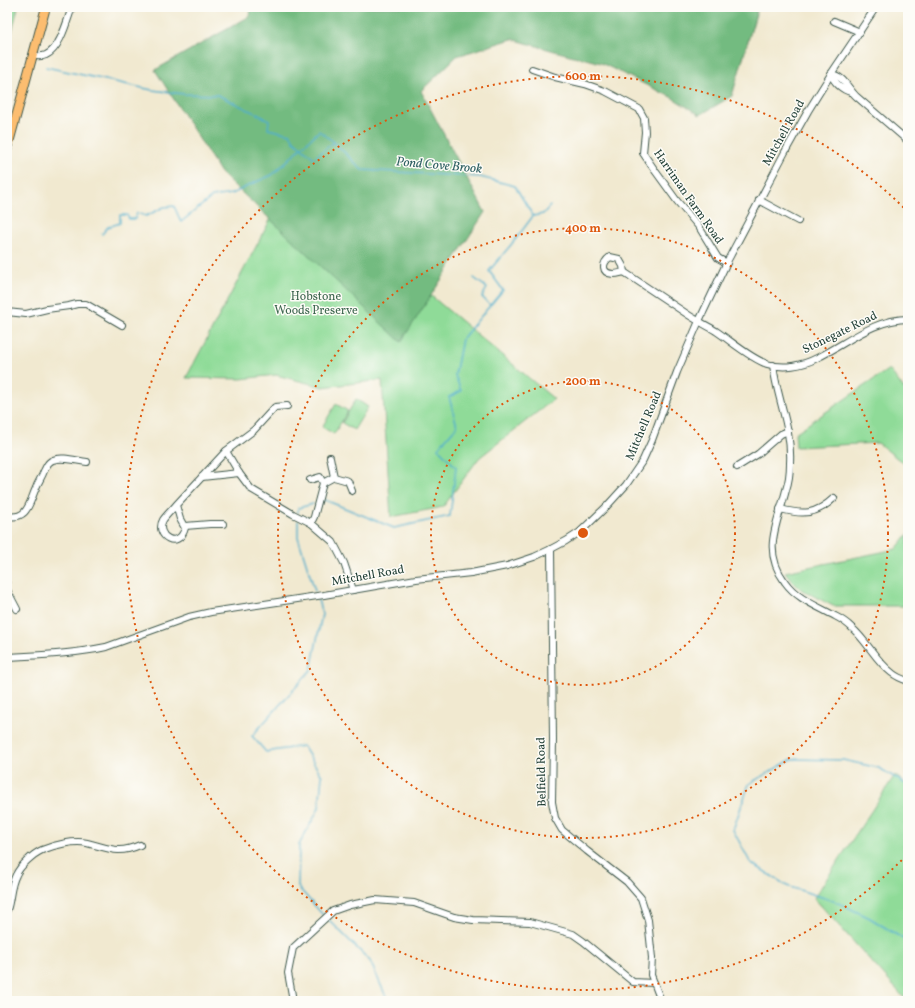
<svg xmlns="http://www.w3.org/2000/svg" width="915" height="1008" viewBox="0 0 915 1008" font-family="Vollkorn,serif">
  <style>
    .green { fill: #8fdb98; stroke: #578c66 }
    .forest { fill: #73bb80; stroke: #497c5a }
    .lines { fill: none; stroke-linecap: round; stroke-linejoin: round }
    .stream { stroke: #4eaecd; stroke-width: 1.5 }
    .minor-casing { stroke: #3e574b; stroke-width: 8 }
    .major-casing { stroke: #3e574b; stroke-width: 10 }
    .minor { stroke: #fff; stroke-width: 6 }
    .major { stroke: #fcbd6f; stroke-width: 8 }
    .ring { fill: none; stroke: #de580e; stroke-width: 2; stroke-dasharray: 2 4 }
    .labels { text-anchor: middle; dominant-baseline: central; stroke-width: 3; stroke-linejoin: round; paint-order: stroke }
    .street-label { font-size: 12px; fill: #1f3d34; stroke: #fdfcf7 }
    .park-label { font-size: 12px; fill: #3b644d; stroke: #fdfcf7 }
    .water-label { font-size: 13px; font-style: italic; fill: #2d5f62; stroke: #fdfcf7 }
    .centre { fill: #de580e; stroke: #fdfcf7; stroke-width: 2 }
    .ring-label { font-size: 12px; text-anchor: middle; font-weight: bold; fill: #de580e; stroke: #fdfcf7; stroke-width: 3; stroke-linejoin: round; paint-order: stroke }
  </style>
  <rect width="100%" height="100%" fill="#fdfcf7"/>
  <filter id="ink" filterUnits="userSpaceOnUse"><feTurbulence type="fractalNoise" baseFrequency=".025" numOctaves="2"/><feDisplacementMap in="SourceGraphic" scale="8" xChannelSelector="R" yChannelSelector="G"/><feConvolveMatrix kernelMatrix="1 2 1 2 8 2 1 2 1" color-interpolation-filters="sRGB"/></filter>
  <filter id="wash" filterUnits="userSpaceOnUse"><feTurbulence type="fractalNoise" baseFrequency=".012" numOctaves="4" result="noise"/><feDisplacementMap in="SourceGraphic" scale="16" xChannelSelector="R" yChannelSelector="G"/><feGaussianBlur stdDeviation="0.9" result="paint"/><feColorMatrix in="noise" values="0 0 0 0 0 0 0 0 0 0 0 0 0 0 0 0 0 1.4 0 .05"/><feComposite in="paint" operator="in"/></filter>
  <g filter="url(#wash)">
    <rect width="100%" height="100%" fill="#f1e9d0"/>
    <g class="green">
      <polygon points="7,7 18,7 7,52"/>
      <polygon points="292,179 554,399 479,458 443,507 391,517 382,380 323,387 276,375 241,379 186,378"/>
      <polygon points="889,369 908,394 908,467 878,443 796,447 795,433"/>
      <polygon points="356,399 368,407 354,430 342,423"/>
      <polygon points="336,404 348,411 334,434 322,427"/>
      <polygon points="908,534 908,606 833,606 802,590 793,582 785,572 896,549"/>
      <polygon points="895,775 908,786 908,1001 907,1001 814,898"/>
    </g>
    <polygon class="forest" points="251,7 758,7 732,96 700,115 671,97 601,63 558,52 512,39 457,56 421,91 485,212 401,342 221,173 155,70 250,16"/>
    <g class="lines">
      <g class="stream">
        <polyline points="46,67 152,90 184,94 218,95 269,120 268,129 290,134 294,141 314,158 334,142"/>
        <polyline points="533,216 543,214 550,206"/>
        <polyline points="102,234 108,227 120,223 120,215 127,215 129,219 135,219 137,213 146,216 164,207 174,206 181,222 212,197 232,194 256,182 272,175 319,131 334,142 362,170 480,177 515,186 533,216 515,240 489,271 503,290 462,339 455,375 461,391 449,397 457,426 438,448 456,467 450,516 394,528 325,500 322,501"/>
        <polyline points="474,278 487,288 482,297 490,305"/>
        <polyline points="298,512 298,508 313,504"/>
        <polyline points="298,521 298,537 315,591"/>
        <polyline points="318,600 322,614 311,670 252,736 266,752 303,746 322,776 319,808 299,845 298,887 323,915"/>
        <polyline points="908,784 904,783 879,768 843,760 792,759 749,784 733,830 750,862 787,886 834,901 870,918 908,942"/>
        <polyline points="329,920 370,961 388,1001"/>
      </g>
    </g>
  </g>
  <g filter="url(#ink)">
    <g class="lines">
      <defs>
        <g id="minor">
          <polyline points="834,21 860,32"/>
          <path d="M33 56C37 56 42 57 46 55 60 49 67 21 72 7"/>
          <polyline points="532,69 555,77 585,84 605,91 639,109 644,118 645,132 643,153 656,172 677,201 699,227 718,258 727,263"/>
          <path d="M831 74C844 76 848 89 857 97L908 141"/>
          <path d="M831 74C834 83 843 90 851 92"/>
          <polyline points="759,200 798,221"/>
          <path d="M610 257 619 259 623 266 624 272C620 273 617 274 613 274 601 273 602 263 610 257Z"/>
          <path d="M624 272C645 286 666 300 687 314 696 320 706 325 716 331 731 341 750 358 767 364 783 369 802 366 817 358 846 344 874 319 908 319"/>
          <polyline points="7,312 26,314 47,309 69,306 77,304 86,304 122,325"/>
          <path d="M773 365C777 399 792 428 790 463 790 472 789 481 786 490 778 523 761 550 785 582 797 599 817 606 835 616 841 619 847 623 852 628 867 641 876 661 892 673 897 677 902 679 908 681"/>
          <polyline points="226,451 239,473 251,489 293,514 311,523 333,542 344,563 353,590"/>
          <polyline points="330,457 334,477"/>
          <polyline points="737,467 758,454 781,434 788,431"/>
          <polyline points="202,477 239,473"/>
          <polyline points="310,480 320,477 323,483"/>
          <path d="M176 505C172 510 167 514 163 520 154 536 179 551 185 528L180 519 176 505 226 451 254 430 275 407 287 406"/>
          <path d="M780 509C803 515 816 515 834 498"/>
          <path d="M7 516C28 520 29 503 36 488 38 482 42 477 44 471 47 466 47 462 53 460 62 456 77 461 87 462"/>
          <polyline points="311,523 314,517 323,483 334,477 348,481 352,491"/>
          <polyline points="185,526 210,524 223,524"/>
          <polyline points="551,549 553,740 552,802 555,818 562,830 587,851 627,882 641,898 648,920 652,958 651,975 661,1001"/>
          <polyline points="7,585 7,590 17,609"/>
          <path d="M7 657C40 655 74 654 106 647L189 617 211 612 324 595 416 579 471 573 507 566 534 557 551 549 566 541 580 532 606 507 626 485 643 460 652 440 677 372 699 321 728 260 785 152 808 111 831 74 876 7"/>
          <path d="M7 910C11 899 10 886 16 875 20 866 33 854 42 850 54 845 74 840 87 843 109 848 117 855 140 845"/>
          <polyline points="292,1001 292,995 288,973 293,948 333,911 350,905 375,900 414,903 454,917 473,920 530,922 573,934 583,941 633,982 654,983"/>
        </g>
        <polyline id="major" points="7,150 46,7"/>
      </defs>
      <use href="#minor" class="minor-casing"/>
      <use href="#major" class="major-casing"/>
      <use href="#minor" class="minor"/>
      <use href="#major" class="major"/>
    </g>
  </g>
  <g class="ring">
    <circle cx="583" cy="533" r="152"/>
    <circle cx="583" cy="533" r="305"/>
    <path d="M906 856A457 457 0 1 1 906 210"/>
  </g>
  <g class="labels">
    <g class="street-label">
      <text transform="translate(784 133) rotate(-61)">Mitchell Road</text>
      <text transform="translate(688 197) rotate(55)">Harriman Farm Road</text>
      <text transform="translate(840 333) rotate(-26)">Stonegate Road</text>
      <text transform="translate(644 426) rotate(-67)">Mitchell Road</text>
      <text transform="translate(368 576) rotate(-10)">Mitchell Road</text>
      <text transform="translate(542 772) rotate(-91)">Belfield Road</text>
    </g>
    <g class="park-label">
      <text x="316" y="297">Hobstone<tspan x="316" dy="14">Woods Preserve</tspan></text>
    </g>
    <g class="water-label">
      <text transform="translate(439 166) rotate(5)">Pond Cove Brook</text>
    </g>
  </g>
  <circle cx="583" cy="533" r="6" class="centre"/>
  <g class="ring-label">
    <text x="583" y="80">600 m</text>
    <text x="583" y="232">400 m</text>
    <text x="583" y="385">200 m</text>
  </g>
  <rect width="915" height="1008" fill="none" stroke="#fdfcf7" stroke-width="24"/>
</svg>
